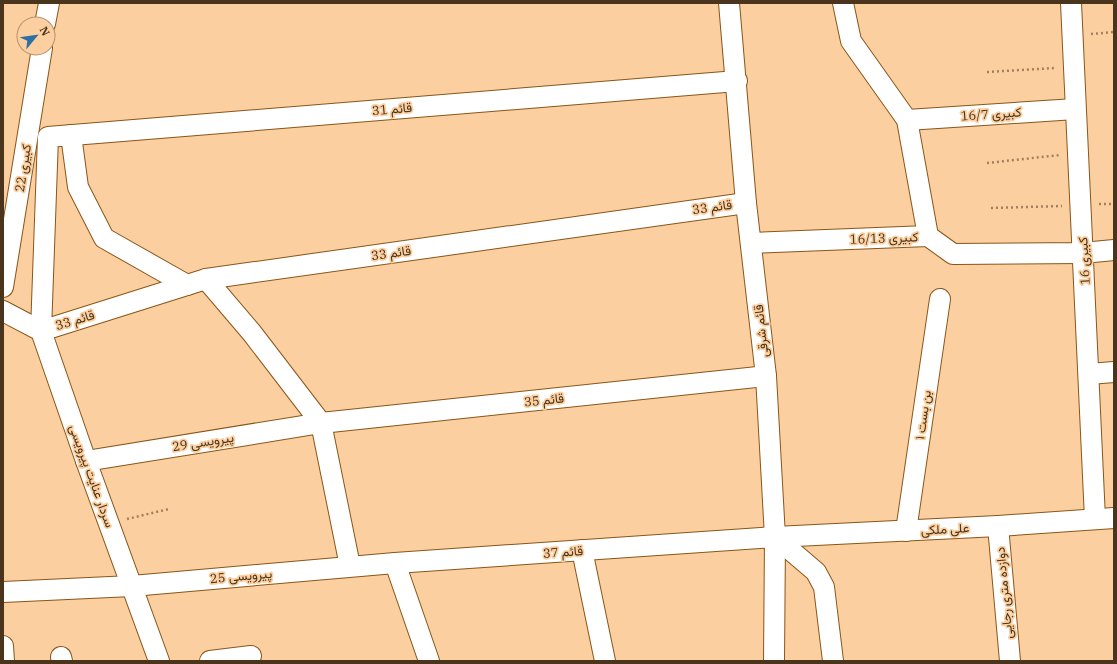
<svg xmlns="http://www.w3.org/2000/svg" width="1117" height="664" viewBox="0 0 1117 664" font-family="'IBM Plex Serif',Vazirmatn,serif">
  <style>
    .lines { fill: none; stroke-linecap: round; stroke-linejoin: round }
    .minor-casing { stroke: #885618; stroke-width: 22 }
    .path { stroke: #a2805d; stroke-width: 2.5; stroke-dasharray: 2 3; stroke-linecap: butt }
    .minor { stroke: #fff; stroke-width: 20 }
    .labels { text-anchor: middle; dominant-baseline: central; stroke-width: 3.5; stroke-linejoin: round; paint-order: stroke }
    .street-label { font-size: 13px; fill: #4a341b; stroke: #fccfa0 }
  </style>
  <rect width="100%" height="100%" fill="#fccfa0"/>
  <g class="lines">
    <defs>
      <g id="minor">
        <polyline points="729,3 746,203 766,376 775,537 774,661"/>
        <polyline points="843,3 851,41 907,120 928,236"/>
        <polyline points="1071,3 1095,519"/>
        <polyline points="45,24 49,3"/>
        <polyline points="737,81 48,137 41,331 206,279 746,203"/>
        <polyline points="907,120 1075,109"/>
        <polyline points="71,135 78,187 104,238 187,285"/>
        <polyline points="751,243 928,236 953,254 1083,253 1114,250"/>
        <polyline points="206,279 252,333 321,423 350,566"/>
        <polyline points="3,287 42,48"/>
        <polyline points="3,311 41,331 86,461 159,661"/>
        <polyline points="1089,374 1114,372"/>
        <polyline points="86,461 321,423 766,376"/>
        <polyline points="998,526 1010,661"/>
        <polyline points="906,531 940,299"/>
        <polyline points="775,537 816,572 824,587 833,661"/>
        <polyline points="582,550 605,661"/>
        <polyline points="395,563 429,661"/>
        <polyline points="3,592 132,586 395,563 775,537 998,526 1114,518"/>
        <polyline points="3,646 4,661"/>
        <polyline points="61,657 62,661"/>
        <polyline points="210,661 251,656"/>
      </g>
    </defs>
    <use href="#minor" class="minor-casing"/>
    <g class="path">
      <polyline points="1091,34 1114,32"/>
      <polyline points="987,72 1055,68"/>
      <polyline points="987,163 1060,155"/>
      <polyline points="1099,204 1114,204"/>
      <polyline points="991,208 1062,206"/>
      <polyline points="127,519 169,509"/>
    </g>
    <use href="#minor" class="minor"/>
  </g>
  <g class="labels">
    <g class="street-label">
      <text transform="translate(392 109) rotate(-5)">قائم 31</text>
      <text transform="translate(991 114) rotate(-4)">کبیری 16/7</text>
      <text transform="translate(23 168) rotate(-81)">کبیری 22</text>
      <text transform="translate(712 207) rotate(-8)">قائم 33</text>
      <text transform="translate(884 238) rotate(-2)">کبیری 16/13</text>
      <text transform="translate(391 253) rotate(-8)">قائم 33</text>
      <text transform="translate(1084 261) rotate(-93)">کبیری 16</text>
      <text transform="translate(75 320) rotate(-17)">قائم 33</text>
      <text transform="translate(761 331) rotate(-96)">قائم شرقی</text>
      <text transform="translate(544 400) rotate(-6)">قائم 35</text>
      <text transform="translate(923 415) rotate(-82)">بن بست ۱</text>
      <text transform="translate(203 442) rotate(-9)">پیرویسی 29</text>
      <text transform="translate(92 476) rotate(70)">سردار عنایت پیرویسی</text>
      <text transform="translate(945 529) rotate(-3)">علی ملکی</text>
      <text transform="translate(563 552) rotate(-4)">قائم 37</text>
      <text transform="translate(241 576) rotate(-5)">پیرویسی 25</text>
      <text transform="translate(1004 593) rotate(-95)">دوازده متری رجایی</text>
    </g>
  </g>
  <rect width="1117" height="664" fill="none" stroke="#4a341b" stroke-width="8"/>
  <g transform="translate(36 36) rotate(61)"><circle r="19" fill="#fccfa0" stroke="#b5916b"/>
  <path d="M0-3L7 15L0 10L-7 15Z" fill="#2e6fa5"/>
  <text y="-6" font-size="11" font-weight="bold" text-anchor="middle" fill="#4a341b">N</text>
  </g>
</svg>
